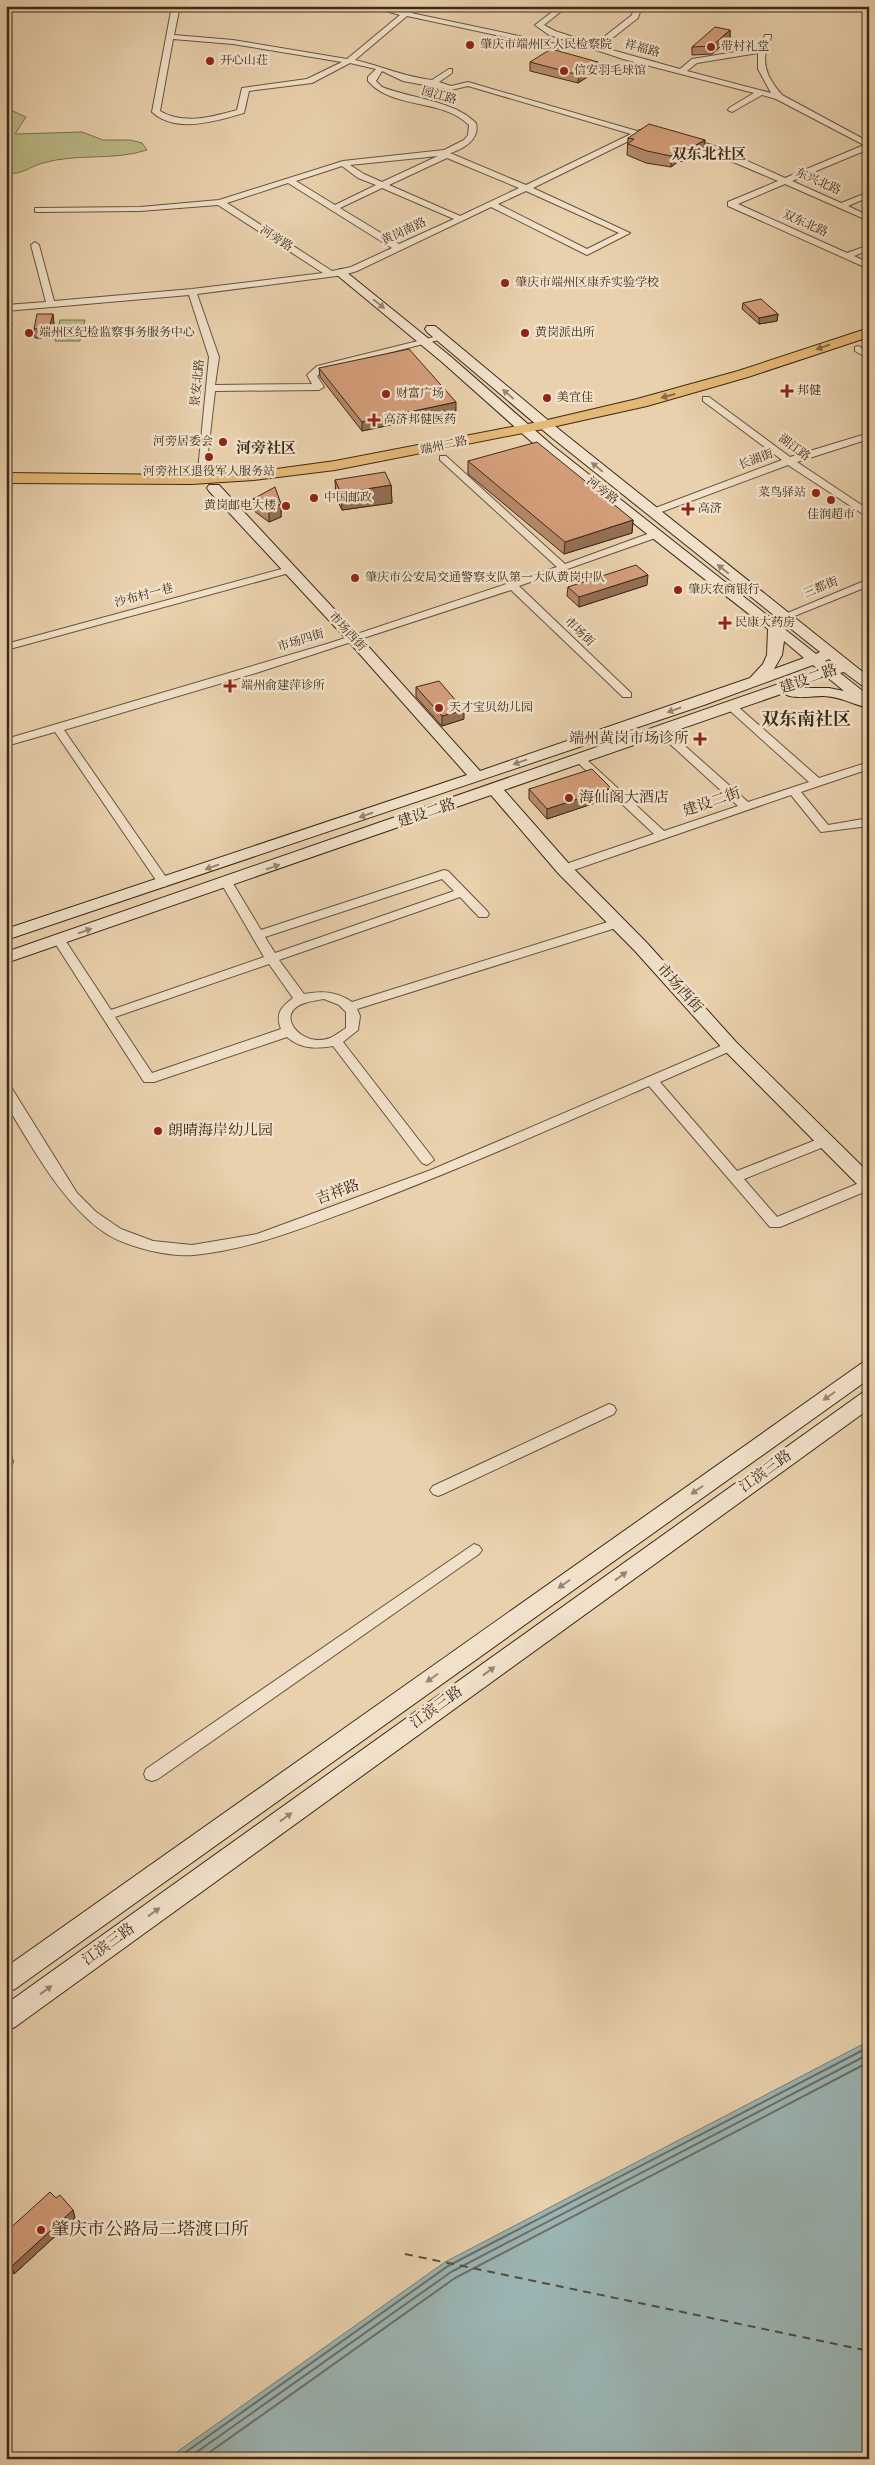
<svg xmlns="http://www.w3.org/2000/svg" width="875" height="2465" viewBox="0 0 875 2465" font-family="'Old Standard TT','Noto Serif SC',serif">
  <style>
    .green { fill: #baba87; stroke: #7c724f }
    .water { fill: #9bb5b4; stroke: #757d75 }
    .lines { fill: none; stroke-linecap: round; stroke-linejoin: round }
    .shore { stroke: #6c6f66; stroke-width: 2 }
    .ferry { stroke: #544c3e; stroke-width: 2; stroke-dasharray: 8 6; stroke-linecap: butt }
    .street-casing { stroke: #68533c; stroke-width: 2 }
    .secondary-casing { stroke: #3d2917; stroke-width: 2 }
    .primary-casing { stroke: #3d2917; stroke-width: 2 }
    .street { fill: #f1e1ca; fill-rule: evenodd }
    .secondary { fill: #f1e1ca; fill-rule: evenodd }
    .primary { fill: #e4b876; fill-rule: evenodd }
    .wall { fill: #b68869; stroke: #3d2917 }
    .shaded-wall { fill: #946f55; stroke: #3d2917 }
    .building { fill: #d49e7a; stroke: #3d2917 }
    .oneway { fill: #978570 }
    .oneway2 { fill: #886942 }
    .poi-dot { fill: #8f2418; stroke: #f1e1ca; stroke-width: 2 }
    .labels { text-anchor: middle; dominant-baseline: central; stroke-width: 5; stroke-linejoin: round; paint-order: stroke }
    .far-poi-label { font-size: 12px; fill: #3d2917; stroke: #f1e1ca; text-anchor: start }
    .far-street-label { font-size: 12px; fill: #3d2917; stroke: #f1e1ca }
    .far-quarter-label { font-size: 15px; font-weight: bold; fill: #3d2917; stroke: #f1e1ca }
    .street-label { font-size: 15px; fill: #3d2917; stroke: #f1e1ca }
    .poi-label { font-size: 15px; fill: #3d2917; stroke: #f1e1ca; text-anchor: start }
    .quarter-label { font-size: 18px; font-weight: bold; fill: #3d2917; stroke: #f1e1ca }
    .near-poi-label { font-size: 18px; fill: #3d2917; stroke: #f1e1ca; text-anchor: start }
  </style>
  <rect width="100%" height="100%" fill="#e9d1ad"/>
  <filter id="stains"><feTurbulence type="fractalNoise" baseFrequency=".004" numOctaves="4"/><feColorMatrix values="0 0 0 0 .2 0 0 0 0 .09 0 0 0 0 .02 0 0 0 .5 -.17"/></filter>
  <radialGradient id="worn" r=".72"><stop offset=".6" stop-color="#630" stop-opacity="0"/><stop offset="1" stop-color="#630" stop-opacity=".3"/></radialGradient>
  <g class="green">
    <path d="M6 108 26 117 15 134 82 132 103 140H130L142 143 147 150C114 161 77 153 43 163 26 168 27 173 6 174Z"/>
    <polygon points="60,320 85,320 80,341 55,341"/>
  </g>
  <polygon class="water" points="869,2041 869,2459 167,2459 445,2262"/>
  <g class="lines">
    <g class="shore">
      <polyline points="176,2459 448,2266 869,2047"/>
      <polyline points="187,2459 451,2272 869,2054"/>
      <polyline points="200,2459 455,2278 869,2062"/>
    </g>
    <polyline class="ferry" points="405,2254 869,2351"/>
    <defs>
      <g id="street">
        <polygon points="16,6 35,6 6,12 6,8"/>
        <path d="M172 6H180L174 35 233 40 347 59 400 15 367 6H381L404 11 410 6H418L411 13 561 45 571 42 549 35 535 25 560 6H568L544 25 555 31 595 44 632 15 634 6H642L638 18 601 47 680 69 692 59 760 48 765 35H771C771 40 768 45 766 51 762 69 771 82 782 95L869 142V149L792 181 841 203 869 192V197L848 206 869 216V221L785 184 738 204 847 253 869 245V250L854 256 869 263V269L728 206V202L778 181 684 141 688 139 712 145 785 178 864 145 776 99 762 95 732 112 728 110 729 108 754 93 623 59 578 44 561 49 407 16 355 60C381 66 405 77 432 80L449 69H452V73L439 82 451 86 468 82 637 131 647 128V132L533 188 630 233 587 255 491 207 357 271 344 275 197 294 219 357 215 385 312 384 307 375 317 366 442 335 446 338 323 370 317 376 324 387 319 390 215 391 205 479 197 481 209 357 189 295 6 311V305L46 302 31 245 35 242 39 245 54 301 192 289 323 273 218 205 140 211 38 212H35V208L140 207 219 200 343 161 444 150 464 140 468 135 469 125C442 98 393 110 368 81V77L376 69 350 63 312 83 249 91 244 113C217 121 176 134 152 112ZM173 39 233 44 342 62 307 79 242 88 237 110C212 117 184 125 160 111ZM758 53V69L771 93 687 71 697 63ZM382 71 403 81 451 90 468 86 631 134 526 185 450 153C464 149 480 139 476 123 453 100 412 99 382 87L376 81ZM438 156 382 182 364 174 350 165ZM447 158 519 188 460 216 389 185ZM342 166 358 178 376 185 335 205 296 181ZM288 183 392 248 351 267 332 271 227 203ZM382 188 454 219 399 244 340 208ZM526 191 619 233 587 249 498 204Z"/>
        <polygon points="858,346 869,352 869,359 855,351 855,347"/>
        <polygon points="703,397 709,397 790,457 869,433 869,439 797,462 869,510 869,518 788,465 656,514 650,514 650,510 782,460 703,401"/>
        <polygon points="440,456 446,456 565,564 653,532 661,532 661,536 519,586 631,693 631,697 623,697 511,590 256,673 64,730 170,883 164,887 160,886 55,732 6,746 6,739 330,643 557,567 440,460"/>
        <polygon points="289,567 294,570 293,572 6,650 6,644"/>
        <polygon points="869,579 869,586 787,619 783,620 778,617"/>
        <polygon points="732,704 736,705 819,778 869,762 869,769 801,792 828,825 869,818 869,826 821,832 791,795 568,872 560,872 558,869 560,866 654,834 577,762 577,758 585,758 664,831 738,806 659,734 659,730 667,730 748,802 809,782 728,709 727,707"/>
        <path d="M444 870 448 871 487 911 489 914 487 917H479L460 897 279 960 304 994C322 991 336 991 352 1002L614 920H622L624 923 622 926 357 1009 360 1016 358 1030 343 1042 432 1157 434 1160 427 1165 422 1163 333 1046C315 1049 301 1049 287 1037L154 1082H144L53 940 59 936 63 937 111 1010 264 957 221 883 223 880H231L261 930ZM442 879 454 891 275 953 265 937ZM269 964 293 998C281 1007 275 1014 281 1029L152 1073 115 1017ZM324 999 339 1005 346 1012V1028C341 1031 335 1036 330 1038 302 1049 272 1013 305 1003 311 1001 318 1000 324 999Z"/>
        <path d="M730 1042 736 1046 735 1049 660 1082 737 1171 821 1138H831L833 1141 831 1144 744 1179 777 1217 869 1179V1190L780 1227H770L649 1086C553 1128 458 1170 360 1207 305 1227 253 1249 194 1255 170 1257 131 1248 110 1236 66 1210 32 1147 6 1104V1086L11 1087 77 1193 96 1212 121 1229 153 1241 192 1245 257 1234 431 1170Z"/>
        <polygon points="609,1404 614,1406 616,1410 614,1414 443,1494 438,1496 433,1494 430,1490 433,1486"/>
        <polygon points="6,1452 11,1454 13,1462 11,1466 6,1468"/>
        <polygon points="474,1544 479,1546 482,1550 479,1554 158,1779 152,1781 146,1779 144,1774 146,1769"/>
      </g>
      <g id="secondary">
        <path d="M341 269 345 271 450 356 553 446 816 654 820 652 551 437 427 332 425 329 427 326H435L561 431 869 677V688L864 687 844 672 840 673 869 696V708C854 705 840 696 823 696 812 696 791 700 784 693L504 790 570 865 647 943 736 1042 869 1173V1191L862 1189 724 1050 635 951 558 873 491 795 6 963V952L819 670 813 665 704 705 6 940V929L467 775 349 642 209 491 207 488 209 485H219L359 636 480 771 750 678 763 664 767 655 768 629 543 452 442 362 337 275 335 273ZM784 641 804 658 774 669 782 655ZM829 659 836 665 832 666 825 661ZM827 677 844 691 829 688H798Z"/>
        <polygon points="869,1360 869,1379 15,1989 6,1992 6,1967 862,1363"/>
        <polygon points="869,1390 869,1409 15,2027 6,2031 6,2004 862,1393"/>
      </g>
      <polygon id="primary" points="869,328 869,337 748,377 647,406 543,429 335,470 254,480 192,484 6,483 6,473 192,475 254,472 335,461 543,421 637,399 738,371"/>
    </defs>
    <use href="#street" class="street-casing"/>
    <use href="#secondary" class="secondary-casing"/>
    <use href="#primary" class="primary-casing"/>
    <use href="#street" class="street"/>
    <use href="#secondary" class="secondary"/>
    <use href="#primary" class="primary"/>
  </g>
  <g class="wall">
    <polygon points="730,30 730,38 712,54 692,55 692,47"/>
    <polygon points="530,62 598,62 598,70 578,83 530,71"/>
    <polygon points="628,138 705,140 704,151 684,162 679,161 671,167 646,163 627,155"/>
    <polygon points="743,303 778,314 777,321 759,324 742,309"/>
    <polygon points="6,315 12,324 9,338 6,338"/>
    <polygon points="54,323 50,338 35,338 34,329"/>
    <polygon points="319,368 456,411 362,431 320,377"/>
    <polygon points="468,461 633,520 632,533 564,554 468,474"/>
    <polygon points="335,480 391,485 392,503 342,510 336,497"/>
    <polygon points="253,499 281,504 281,517 269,522 254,511"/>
    <polygon points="647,585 579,607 567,596 568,587"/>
    <polygon points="416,687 464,719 442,726 416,697"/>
    <polygon points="611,788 610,798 547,819 529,799 529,789"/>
    <polygon points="56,2198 73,2210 75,2218 14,2274 6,2264 6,2232"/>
  </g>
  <g class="shaded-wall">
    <polygon points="730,30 730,38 712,54 712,46"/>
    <polygon points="598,62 598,70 578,83 579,75"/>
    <polygon points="705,140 704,151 684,162 685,151"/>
    <polygon points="680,149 679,161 671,167 671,156"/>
    <polygon points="53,314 54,323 50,338 49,328"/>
    <polygon points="778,314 777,321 759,324 759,318"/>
    <polygon points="11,315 12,324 9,338 8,329"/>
    <polygon points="456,402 456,411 362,431 362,422"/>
    <polygon points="391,485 392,503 342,510 341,493"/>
    <polygon points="281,504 281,517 269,522 269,509"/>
    <polygon points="633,520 632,533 564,554 565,542"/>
    <polygon points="648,575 647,585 579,607 579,597"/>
    <polygon points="464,710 464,719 442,726 442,716"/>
    <polygon points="611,788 610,798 547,819 547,809"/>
    <polygon points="73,2210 75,2218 14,2274 12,2266"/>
  </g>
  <g class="building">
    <polygon points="715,27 730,30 712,46 692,47"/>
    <polygon points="551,49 598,62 579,75 530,62"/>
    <polygon points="649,124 705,140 685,151 680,149 671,156 647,151 628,144 634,139 628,138"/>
    <polygon points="761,299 778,314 759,318 743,303"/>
    <polygon points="37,314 53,314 49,328 34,329"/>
    <polygon points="6,315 11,315 8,329 6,329"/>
    <polygon points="409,349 456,402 362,422 319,368"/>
    <polygon points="537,442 633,520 565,542 468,461"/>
    <polygon points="385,472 391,485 341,493 335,480"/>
    <polygon points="275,487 281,504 269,509 253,499"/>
    <polygon points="636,565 648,575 579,597 568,587"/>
    <polygon points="439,681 464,710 442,716 416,687"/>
    <polygon points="592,769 611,788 547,809 529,789"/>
    <polygon points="50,2192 56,2198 60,2195 73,2210 12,2266 6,2260 6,2232"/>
  </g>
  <defs><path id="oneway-solid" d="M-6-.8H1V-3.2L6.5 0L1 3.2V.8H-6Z" transform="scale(1.25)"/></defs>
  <g class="oneway">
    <use href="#oneway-solid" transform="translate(379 304) rotate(39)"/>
    <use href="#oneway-solid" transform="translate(508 394) rotate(-139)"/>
    <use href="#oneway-solid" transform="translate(597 467) rotate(-141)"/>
    <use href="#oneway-solid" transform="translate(723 569) rotate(-141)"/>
    <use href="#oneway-solid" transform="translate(674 710) rotate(161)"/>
    <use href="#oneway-solid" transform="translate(520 762) rotate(161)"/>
    <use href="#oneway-solid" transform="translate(366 815) rotate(161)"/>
    <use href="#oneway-solid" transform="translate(212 867) rotate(161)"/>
    <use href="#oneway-solid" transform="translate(273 867) rotate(-19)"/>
    <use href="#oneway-solid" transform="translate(85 931) rotate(-19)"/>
    <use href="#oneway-solid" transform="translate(829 1396) rotate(145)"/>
    <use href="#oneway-solid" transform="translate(697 1490) rotate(145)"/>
    <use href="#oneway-solid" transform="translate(621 1576) rotate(-36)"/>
    <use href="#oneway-solid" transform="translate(564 1584) rotate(145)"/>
    <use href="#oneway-solid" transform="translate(489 1671) rotate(-36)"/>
    <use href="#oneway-solid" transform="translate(432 1678) rotate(145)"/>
    <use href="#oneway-solid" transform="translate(286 1817) rotate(-36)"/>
    <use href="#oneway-solid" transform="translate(154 1912) rotate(-36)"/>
    <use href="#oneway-solid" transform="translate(46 1990) rotate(-36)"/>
  </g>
  <g class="oneway2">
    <use href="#oneway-solid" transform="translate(823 347) rotate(161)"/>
    <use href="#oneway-solid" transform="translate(668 396) rotate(165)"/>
  </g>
  <g class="poi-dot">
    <circle cx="470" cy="45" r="5"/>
    <circle cx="711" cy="47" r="5"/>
    <circle cx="210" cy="61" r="5"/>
    <circle cx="564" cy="71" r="5"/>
    <circle cx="505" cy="283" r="5"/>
    <circle cx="29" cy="333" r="5"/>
    <circle cx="525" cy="333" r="5"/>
    <path d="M784.5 383.5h5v5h5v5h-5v5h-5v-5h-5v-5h5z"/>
    <circle cx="386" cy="394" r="5"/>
    <circle cx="547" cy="398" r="5"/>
    <path d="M371.5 412.5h5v5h5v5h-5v5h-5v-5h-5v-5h5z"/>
    <circle cx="223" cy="442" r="5"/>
    <circle cx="209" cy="457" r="5"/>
    <circle cx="816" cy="493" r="5"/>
    <circle cx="314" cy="498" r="5"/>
    <circle cx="831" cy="500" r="5"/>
    <circle cx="286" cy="506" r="5"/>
    <path d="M685.5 501.5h5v5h5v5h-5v5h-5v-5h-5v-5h5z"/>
    <circle cx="355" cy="578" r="5"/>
    <circle cx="678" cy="590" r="5"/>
    <path d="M722.5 615.5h5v5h5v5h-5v5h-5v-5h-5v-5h5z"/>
    <path d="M227.5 678.5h5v5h5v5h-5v5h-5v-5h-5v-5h5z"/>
    <circle cx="439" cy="708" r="5"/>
    <path d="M697.5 731.5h5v5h5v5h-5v5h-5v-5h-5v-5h5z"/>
    <circle cx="569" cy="798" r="5"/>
    <circle cx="158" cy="1131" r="5"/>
    <circle cx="41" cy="2230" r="5"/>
  </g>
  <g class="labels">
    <g class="far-poi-label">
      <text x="480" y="45">肇庆市端州区人民检察院</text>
      <text x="721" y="47">带村礼堂</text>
      <text x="220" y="61">开心山荘</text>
      <text x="574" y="71">信安羽毛球馆</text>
      <text x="515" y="283">肇庆市端州区康乔实验学校</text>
      <text x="39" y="333">端州区纪检监察事务服务中心</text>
      <text x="535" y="333">黄岗派出所</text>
      <text x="797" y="391">邦健</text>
      <text x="396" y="394">财富广场</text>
      <text x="557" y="398">美宜佳</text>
      <text x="384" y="420">高济邦健医药</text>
      <text x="213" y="442" text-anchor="end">河旁居委会</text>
      <text x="209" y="472" text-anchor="middle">河旁社区退役军人服务站</text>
      <text x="806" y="493" text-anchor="end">菜鸟驿站</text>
      <text x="324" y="498">中国邮政</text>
      <text x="276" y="506" text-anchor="end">黄岗邮电大楼</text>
      <text x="698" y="509">高济</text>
      <text x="831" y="515" text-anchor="middle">佳润超市</text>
      <text x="365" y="578">肇庆市公安局交通警察支队第一大队黄岗中队</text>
      <text x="688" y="590">肇庆农商银行</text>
      <text x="735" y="623">民康大药房</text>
      <text x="241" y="686">端州俞建萍诊所</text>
      <text x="449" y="708">天才宝贝幼儿园</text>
    </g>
    <g class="far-street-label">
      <text transform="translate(642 49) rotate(16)">祥福路</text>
      <text transform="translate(439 96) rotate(16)">园江路</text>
      <text transform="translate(818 182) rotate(24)">东兴北路</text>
      <text transform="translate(805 224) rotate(24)">双东北路</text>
      <text transform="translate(404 232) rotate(-25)">黄岗南路</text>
      <text transform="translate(276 239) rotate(33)">河旁路</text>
      <text transform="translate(198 383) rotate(-84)">景安北路</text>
      <text transform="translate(444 446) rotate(-12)">端州二路</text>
      <text transform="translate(794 448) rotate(36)">湖江路</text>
      <text transform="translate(756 460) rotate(-21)">长湖街</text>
      <text transform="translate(602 491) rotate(38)">河旁路</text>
      <text transform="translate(821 588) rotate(-22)">三都街</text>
      <text transform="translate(144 596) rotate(-15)">沙布村一巷</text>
      <text transform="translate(347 632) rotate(47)">市场西街</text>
      <text transform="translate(579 632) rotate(44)">市场街</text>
      <text transform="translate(301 641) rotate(-17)">市场四街</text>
    </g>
    <g class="far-quarter-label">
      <text x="709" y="155">双东北社区</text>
      <text x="266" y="449">河旁社区</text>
    </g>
    <g class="street-label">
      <text transform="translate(809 680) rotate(-20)">建设二路</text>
      <text transform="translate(712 803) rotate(-19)">建设二街</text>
      <text transform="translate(427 814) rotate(-19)">建设二路</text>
      <text transform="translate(679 989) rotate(48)">市场西街</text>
      <text transform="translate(338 1193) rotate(-20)">吉祥路</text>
      <text transform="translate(766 1472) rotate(-36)">江滨三路</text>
      <text transform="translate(437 1708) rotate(-36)">江滨三路</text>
      <text transform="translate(109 1945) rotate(-36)">江滨三路</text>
    </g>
    <g class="poi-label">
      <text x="689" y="739" text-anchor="end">端州黄岗市场诊所</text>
      <text x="579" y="798">海仙阁大酒店</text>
      <text x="168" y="1131">朗晴海岸幼儿园</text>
    </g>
    <g class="quarter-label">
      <text x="806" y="720">双东南社区</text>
    </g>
    <g class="near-poi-label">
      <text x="51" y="2230">肇庆市公路局二塔渡口所</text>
    </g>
  </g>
  <rect width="875" height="2465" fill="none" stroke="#e9d1ad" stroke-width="25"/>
  <rect x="8" y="8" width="860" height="2450" fill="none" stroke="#3d2917" stroke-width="2.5"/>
  <rect x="12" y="12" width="850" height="2440" fill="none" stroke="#3d2917"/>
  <rect width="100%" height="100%" filter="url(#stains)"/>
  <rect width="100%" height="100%" fill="url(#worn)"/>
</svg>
